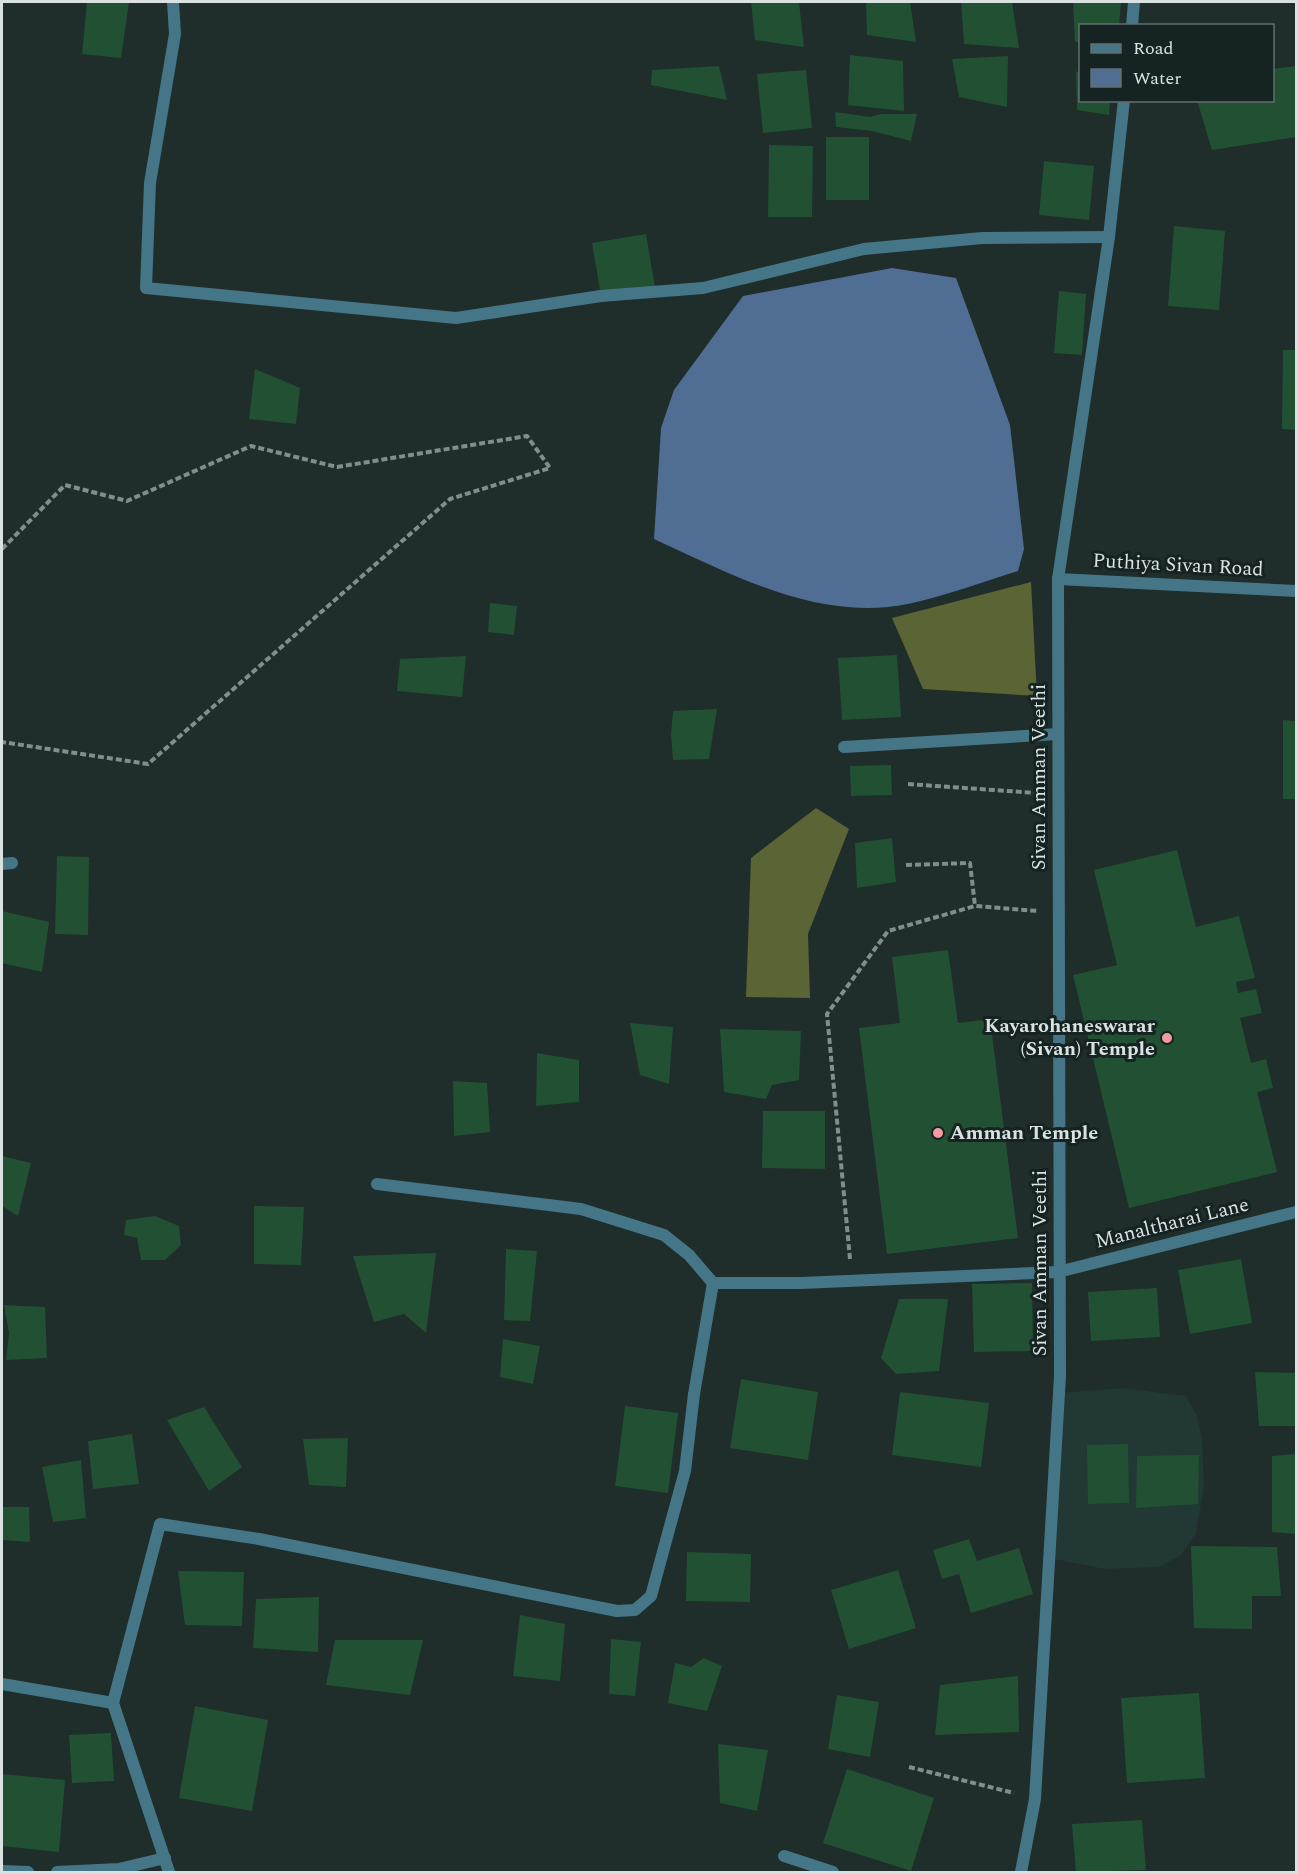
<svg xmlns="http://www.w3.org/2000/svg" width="1298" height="1874" viewBox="0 0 1298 1874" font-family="Spectral,serif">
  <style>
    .built { fill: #213835 }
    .forest { fill: #5a6434 }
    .water { fill: #506d94 }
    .building { fill: #225033 }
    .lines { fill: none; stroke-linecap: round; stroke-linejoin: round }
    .path { stroke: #828e8c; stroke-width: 4; stroke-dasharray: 6 3; stroke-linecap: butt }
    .street { stroke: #457687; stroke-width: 12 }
    .poi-dot { fill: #f49b9f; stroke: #152322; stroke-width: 2 }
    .labels { text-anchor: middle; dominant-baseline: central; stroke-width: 6; stroke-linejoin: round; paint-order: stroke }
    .street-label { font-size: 20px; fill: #d9e2e1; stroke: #152322 }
    .poi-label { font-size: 20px; font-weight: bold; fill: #d9e2e1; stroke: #152322; text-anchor: end }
  </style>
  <rect width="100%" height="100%" fill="#1f2d2b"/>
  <polygon class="built" points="1121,1388 1186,1396 1197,1416 1202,1438 1204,1486 1196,1533 1181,1555 1159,1567 1105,1569 1049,1558 1059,1393"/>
  <g class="forest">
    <polygon points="1031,582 1037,696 923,689 892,618"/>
    <polygon points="816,808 849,829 808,934 810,998 746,997 751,858"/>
  </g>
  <path class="water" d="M892 268 956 278 1010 425 1024 549 1018 571C982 582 945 596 908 604 818 622 733 575 654 539L661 428 674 390 743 296Z"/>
  <g class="building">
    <polygon points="87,2 129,2 121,58 82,54"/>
    <polygon points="751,2 799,2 804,47 755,40"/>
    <polygon points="866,2 910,2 916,42 867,35"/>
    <polygon points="961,2 1012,2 1019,48 964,44"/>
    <polygon points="1073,2 1121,2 1119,26 1080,26 1080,42 1075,42"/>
    <polygon points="850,55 903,61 904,111 848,105"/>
    <polygon points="1008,56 1007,107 959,97 952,59"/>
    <polygon points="719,66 727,100 651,85 652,70"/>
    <polygon points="1296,66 1296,137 1212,150 1197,100 1272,100 1272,69"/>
    <polygon points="806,70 812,128 763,133 757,74"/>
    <polygon points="1076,71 1080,73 1080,100 1110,100 1109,115 1077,110"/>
    <polygon points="835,112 870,117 881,114 917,114 911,141 872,131 836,127"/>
    <rect x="826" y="137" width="43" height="63"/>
    <polygon points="769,145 813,146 812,217 768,217"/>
    <polygon points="1044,161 1094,166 1089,220 1039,215"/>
    <polygon points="1174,226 1225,231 1219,310 1168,306"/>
    <polygon points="646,234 655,287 601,296 592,243"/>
    <polygon points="1059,291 1086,294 1082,355 1054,353"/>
    <polygon points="1283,350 1296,350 1296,430 1282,429"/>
    <polygon points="255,369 300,388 296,424 249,419"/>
    <polygon points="490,603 517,606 514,635 488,632"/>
    <polygon points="897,655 901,717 842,720 838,658"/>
    <polygon points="466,656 462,697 397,691 400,659"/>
    <polygon points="717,709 709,759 673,760 671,734 673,711"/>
    <polygon points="1283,720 1296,721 1296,799 1283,799"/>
    <polygon points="891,765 892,795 851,796 850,766"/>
    <polygon points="892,838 896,882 857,888 855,843"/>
    <polygon points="1177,850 1196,927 1239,916 1255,978 1236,982 1238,993 1256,989 1262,1013 1240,1018 1251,1063 1266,1059 1273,1088 1257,1092 1277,1172 1129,1208 1073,975 1117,965 1094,870"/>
    <polygon points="57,856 89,857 88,935 55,934"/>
    <polygon points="2,911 49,922 42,972 2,963"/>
    <polygon points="948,950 958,1023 990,1019 1018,1238 887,1254 859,1028 900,1023 892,957"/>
    <polygon points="630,1023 673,1027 669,1084 640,1075"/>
    <polygon points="720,1029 801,1031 799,1080 772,1085 766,1099 724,1092"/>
    <polygon points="537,1053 579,1060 579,1102 536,1106"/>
    <polygon points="453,1081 487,1083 490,1132 454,1136"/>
    <polygon points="763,1111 825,1111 825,1169 762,1168"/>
    <polygon points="2,1156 31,1163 18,1216 2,1206"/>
    <polygon points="254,1206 304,1207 301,1265 254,1264"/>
    <polygon points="155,1216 179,1226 181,1245 165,1260 141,1260 137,1238 124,1235 126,1220"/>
    <polygon points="506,1249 537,1251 530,1321 504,1320"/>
    <polygon points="436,1253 426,1333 404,1314 374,1322 353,1256"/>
    <polygon points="1241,1259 1252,1323 1190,1334 1178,1270"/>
    <polygon points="1032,1283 1033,1351 974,1352 972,1284"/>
    <polygon points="1157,1288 1160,1337 1091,1341 1088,1292"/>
    <polygon points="899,1299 948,1299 939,1371 896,1374 881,1358"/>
    <polygon points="4,1305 45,1307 47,1358 6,1360 9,1333"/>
    <polygon points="503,1339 540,1346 533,1384 500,1377"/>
    <polygon points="1255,1372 1296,1373 1296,1426 1259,1426"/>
    <polygon points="741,1379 818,1392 808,1460 730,1448"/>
    <polygon points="900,1392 989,1403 981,1467 892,1455"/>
    <polygon points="625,1406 678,1413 668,1493 615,1486"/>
    <polygon points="204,1407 242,1467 209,1491 167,1420"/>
    <polygon points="132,1434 139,1484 93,1489 88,1441"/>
    <polygon points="348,1438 346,1487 309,1485 303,1439"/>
    <polygon points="1128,1444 1129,1503 1088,1504 1087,1445"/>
    <polygon points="1296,1454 1296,1534 1272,1532 1272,1456"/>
    <polygon points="1199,1455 1198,1504 1136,1508 1137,1456"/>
    <polygon points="81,1460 86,1518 53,1522 42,1467"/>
    <polygon points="2,1507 29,1507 30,1542 2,1540"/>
    <polygon points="969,1539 977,1561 1019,1548 1033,1594 971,1613 959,1574 942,1579 933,1550"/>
    <polygon points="1191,1546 1277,1547 1281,1596 1252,1596 1252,1629 1194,1628"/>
    <polygon points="687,1552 751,1554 750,1602 686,1601"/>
    <polygon points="898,1570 916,1628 849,1649 831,1590"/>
    <polygon points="178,1571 244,1572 242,1626 185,1625"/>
    <polygon points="319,1597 318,1652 253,1648 256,1599"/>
    <polygon points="520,1615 565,1624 560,1681 513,1676"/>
    <polygon points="611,1639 641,1642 635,1696 609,1694"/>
    <polygon points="335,1640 423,1640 410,1695 326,1685"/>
    <polygon points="704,1658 722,1666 707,1711 668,1703 675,1663 691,1667"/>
    <polygon points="1018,1676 1019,1732 935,1735 940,1685"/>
    <polygon points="1199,1693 1205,1778 1127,1783 1121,1698"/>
    <polygon points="837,1695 879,1702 870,1757 828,1749"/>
    <polygon points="195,1706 268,1720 252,1811 179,1798"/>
    <polygon points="111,1733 114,1781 72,1783 69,1735"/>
    <polygon points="718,1744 768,1750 757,1811 720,1803"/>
    <polygon points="847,1769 934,1798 911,1871 823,1843"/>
    <polygon points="2,1774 65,1780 59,1852 2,1846"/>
    <polygon points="1142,1820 1146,1870 1076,1872 1072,1824"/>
  </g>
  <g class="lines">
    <g class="path">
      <polyline points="2,549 65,485 127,501 251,446 337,467 527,436 550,468 450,499 148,764 2,742"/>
      <polyline points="908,784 1036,793"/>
      <polyline points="906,865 970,863 975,906"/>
      <polyline points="850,1259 827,1014 888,931 975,906 1038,911"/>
      <polyline points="909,1767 1014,1793"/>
    </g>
    <g class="street">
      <polyline points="173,2 175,34 150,183 146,288 456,318 601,296 703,288 864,249 982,238 1109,237"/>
      <polyline points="1132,26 1134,2"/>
      <polyline points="1058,579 1296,591"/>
      <polyline points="844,747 1058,734"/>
      <polyline points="2,864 12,863"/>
      <polyline points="377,1184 581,1209 664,1235 689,1255 713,1283"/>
      <polyline points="2,1684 113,1703 160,1524 259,1539 617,1611 635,1610 651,1596 685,1471 694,1394 713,1283 801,1283 1058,1272 1296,1212"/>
      <polyline points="113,1703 169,1872"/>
      <polyline points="784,1856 833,1872"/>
      <polyline points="2,1871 28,1872"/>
      <polyline points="57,1872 119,1869 165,1858"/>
      <polyline points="1021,1872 1035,1799 1060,1376 1058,579 1109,237 1124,100"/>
    </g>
  </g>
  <g class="poi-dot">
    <circle cx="1167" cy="1038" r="6"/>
    <circle cx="938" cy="1133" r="6"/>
  </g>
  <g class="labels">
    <g class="street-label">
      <text transform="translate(1178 565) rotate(3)">Puthiya Sivan Road</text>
      <text transform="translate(1039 777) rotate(-90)">Sivan Amman Veethi</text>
      <text transform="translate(1172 1223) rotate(-14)">Manaltharai Lane</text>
      <text transform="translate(1040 1263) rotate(-90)">Sivan Amman Veethi</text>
    </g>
    <g class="poi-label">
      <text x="1155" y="1026">Kayarohaneswarar<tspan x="1155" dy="23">(Sivan) Temple</tspan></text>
      <text x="950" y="1133" text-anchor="start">Amman Temple</text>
    </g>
  </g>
  <rect width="1298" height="1874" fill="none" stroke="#d9e2e1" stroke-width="6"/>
  <rect x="1079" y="24" width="195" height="78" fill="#152322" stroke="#636f6e" stroke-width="1.5"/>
  <rect x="1091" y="44" width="30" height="9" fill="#457687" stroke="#636f6e" stroke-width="1.5"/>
  <text x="1133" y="54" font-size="18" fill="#d9e2e1">Road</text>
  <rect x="1091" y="69" width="30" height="18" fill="#506d94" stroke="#636f6e" stroke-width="1.5"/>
  <text x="1133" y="84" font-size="18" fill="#d9e2e1">Water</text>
</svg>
